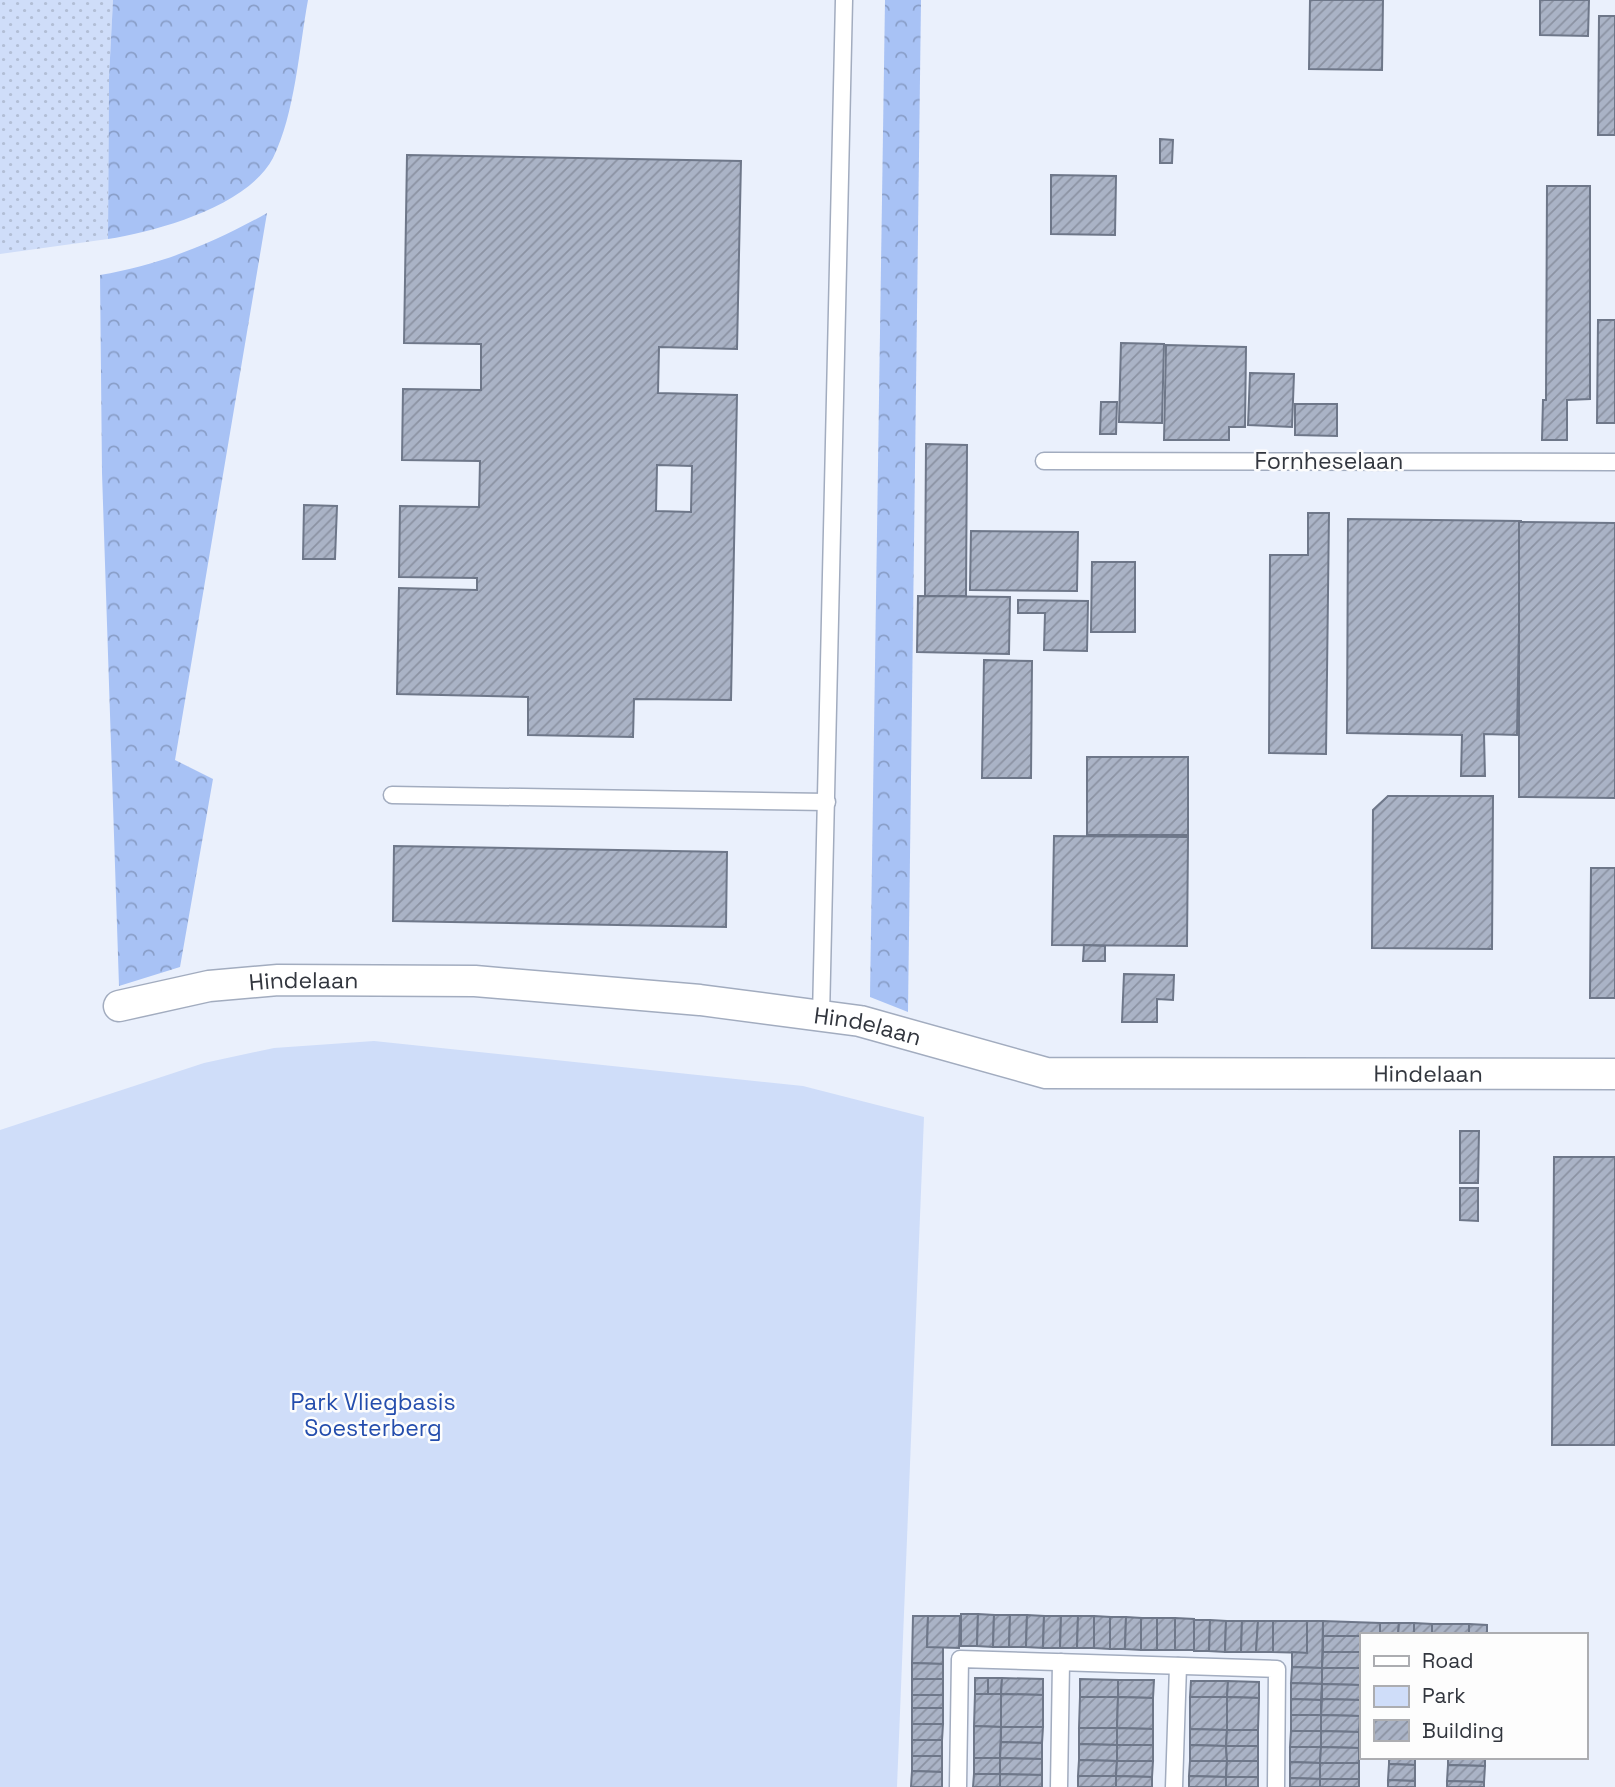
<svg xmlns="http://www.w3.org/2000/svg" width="1615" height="1787" viewBox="0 0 1615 1787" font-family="'Space Grotesk',sans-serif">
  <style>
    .grass { fill: url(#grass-dots) }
    .forest { fill: url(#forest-crowns) }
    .green { fill: #cfddf9 }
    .building { fill: url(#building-hatch); stroke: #6e7789; stroke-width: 2; fill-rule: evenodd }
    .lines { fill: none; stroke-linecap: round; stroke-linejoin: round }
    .service-casing { stroke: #a2acbf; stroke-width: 19 }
    .minor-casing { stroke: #a2acbf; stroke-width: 33 }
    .service { stroke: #fff; stroke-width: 16 }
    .minor { stroke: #fff; stroke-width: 30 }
    .labels { text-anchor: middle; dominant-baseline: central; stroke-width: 5; stroke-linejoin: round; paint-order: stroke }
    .street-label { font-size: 23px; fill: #32363e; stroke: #fdfdfd }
    .park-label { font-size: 23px; fill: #244dad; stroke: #fdfdfd }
  </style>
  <defs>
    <pattern id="grass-dots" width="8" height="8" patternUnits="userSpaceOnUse" patternTransform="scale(1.75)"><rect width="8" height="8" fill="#cfddf9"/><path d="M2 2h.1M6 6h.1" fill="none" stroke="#b2bed6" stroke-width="1.8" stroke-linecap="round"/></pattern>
    <pattern id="forest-crowns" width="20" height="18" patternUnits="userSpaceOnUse" patternTransform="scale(1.75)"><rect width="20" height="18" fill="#a8c2f5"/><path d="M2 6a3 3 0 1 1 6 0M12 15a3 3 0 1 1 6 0" fill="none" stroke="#899ec8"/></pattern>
    <pattern id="building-hatch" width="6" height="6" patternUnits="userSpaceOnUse" patternTransform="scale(1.75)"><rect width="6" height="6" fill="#aab3c6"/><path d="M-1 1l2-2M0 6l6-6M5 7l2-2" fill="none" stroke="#8b92a2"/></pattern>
  </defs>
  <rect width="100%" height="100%" fill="#eaf0fc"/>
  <polygon class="grass" points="0,0 113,0 109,77 108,239 0,254"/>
  <g class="forest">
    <path d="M113 0H308C299 49 295 114 273 158 248 206 158 231 108 239L109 77Z"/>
    <polygon points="885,0 921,0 908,1012 870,997"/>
    <path d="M267 213 175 760 213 779 180 967 119 986 102 473 100 275C160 265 214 243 267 213Z"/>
  </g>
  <polygon class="green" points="374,1041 803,1086 924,1117 897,1787 0,1787 0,1130 204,1063 274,1048"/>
  <g class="building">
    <polygon points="1310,0 1383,0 1382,70 1309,69"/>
    <polygon points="1540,0 1589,0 1588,36 1540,35"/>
    <polygon points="1599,16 1615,16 1615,135 1598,135"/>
    <polygon points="1160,139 1173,140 1172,163 1160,163"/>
    <path d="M407 155 741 161 737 349 659 347 658 393 737 395 731 700 634 699 633 737 528 735V697L397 694 399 588 477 590V578L399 577 400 506 479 507 480 461 402 460 403 389 481 390V344L404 343ZM657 465 692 466 691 512 656 511Z"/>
    <polygon points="1051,175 1116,176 1115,235 1051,234"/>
    <polygon points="1547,186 1590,186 1590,399 1567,400 1567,440 1542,440 1543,400 1546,400"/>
    <polygon points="1598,320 1615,320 1615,423 1597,423"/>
    <polygon points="1121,343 1164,344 1162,423 1119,422"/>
    <polygon points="1166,345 1246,347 1245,427 1229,427 1229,440 1164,440"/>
    <polygon points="1250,373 1294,374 1292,427 1248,425"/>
    <polygon points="1101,402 1117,402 1116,434 1100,434"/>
    <polygon points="1295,404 1337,404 1337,436 1295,435"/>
    <polygon points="926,444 967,445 966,596 925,596"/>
    <polygon points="304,505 337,506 335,559 303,559"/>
    <polygon points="1308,513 1329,513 1326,754 1269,753 1270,555 1308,555"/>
    <polygon points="1348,519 1521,521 1517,735 1484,734 1485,776 1461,776 1462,735 1347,733"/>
    <polygon points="1519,522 1615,523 1615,798 1519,797"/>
    <polygon points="971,531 1078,532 1077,591 970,590"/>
    <polygon points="1092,562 1135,562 1135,632 1091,632"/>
    <polygon points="918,596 1010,597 1009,654 917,652"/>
    <polygon points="1018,600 1088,601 1087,651 1044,650 1045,613 1018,613"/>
    <polygon points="984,660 1032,661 1031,778 982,778"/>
    <rect x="1087" y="757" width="101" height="78"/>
    <polygon points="1388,796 1493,796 1492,949 1372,948 1373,810"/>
    <polygon points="1054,836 1188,837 1187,946 1052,945"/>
    <polygon points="394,846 727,852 726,927 393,921"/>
    <polygon points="1591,868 1615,868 1615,998 1590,998"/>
    <polygon points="1084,945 1105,946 1105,961 1083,961"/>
    <polygon points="1124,974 1174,975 1173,1000 1157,999 1157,1022 1122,1022"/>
    <polygon points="1460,1131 1479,1131 1478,1183 1460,1183"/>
    <polygon points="1554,1157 1615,1157 1615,1445 1552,1445"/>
    <polygon points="1460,1188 1478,1188 1478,1221 1460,1220"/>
    <polygon points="961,1614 978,1614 977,1646 961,1646"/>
    <polygon points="978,1614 994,1615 993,1647 977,1646"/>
    <polygon points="994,1615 1010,1615 1009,1647 993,1647"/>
    <polygon points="1010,1615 1027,1615 1026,1647 1009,1647"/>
    <polygon points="1027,1615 1044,1616 1043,1648 1026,1647"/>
    <polygon points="913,1616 928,1616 927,1647 943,1647 943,1664 912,1663"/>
    <polygon points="928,1616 960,1616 959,1648 927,1647"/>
    <polygon points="1044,1616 1061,1616 1060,1648 1043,1648"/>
    <polygon points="1061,1616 1078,1616 1077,1648 1060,1648"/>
    <polygon points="1078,1616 1094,1616 1094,1648 1077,1648"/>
    <polygon points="1094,1616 1110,1617 1110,1649 1094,1648"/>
    <polygon points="1110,1617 1126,1617 1125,1649 1110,1649"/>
    <polygon points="1126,1617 1141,1618 1141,1650 1125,1649"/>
    <rect x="1141" y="1618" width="16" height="32"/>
    <rect x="1157" y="1618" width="18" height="32"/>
    <polygon points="1175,1618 1194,1619 1194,1650 1175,1650"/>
    <polygon points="1194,1620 1210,1620 1209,1651 1194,1651"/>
    <polygon points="1210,1620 1226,1621 1225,1652 1209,1651"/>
    <polygon points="1226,1621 1242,1621 1241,1652 1225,1652"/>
    <polygon points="1242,1621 1258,1621 1256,1652 1241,1652"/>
    <polygon points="1258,1621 1273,1621 1273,1652 1256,1652"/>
    <polygon points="1273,1621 1307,1621 1307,1653 1273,1652"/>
    <polygon points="1307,1621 1323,1621 1322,1668 1292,1667 1292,1652 1307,1653"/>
    <polygon points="1323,1621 1380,1623 1380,1635 1361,1635 1361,1654 1360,1654 1361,1636 1323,1636"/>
    <polygon points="1380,1623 1399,1623 1398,1635 1380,1635"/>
    <polygon points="1399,1623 1414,1623 1414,1635 1398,1635"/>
    <polygon points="1414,1623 1432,1624 1432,1635 1414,1635"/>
    <rect x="1432" y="1624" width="37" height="11"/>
    <polygon points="1469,1624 1487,1625 1487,1635 1469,1635"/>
    <rect x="1323" y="1636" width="38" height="16"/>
    <polygon points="1323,1652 1361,1652 1360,1668 1322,1668"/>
    <polygon points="912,1663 943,1664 943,1679 912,1679"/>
    <polygon points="1292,1667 1322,1668 1322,1684 1291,1683"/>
    <polygon points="1322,1668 1360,1668 1360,1685 1322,1684"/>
    <rect x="975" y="1678" width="13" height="16"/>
    <polygon points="988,1678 1002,1678 1001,1694 988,1694"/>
    <polygon points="1002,1678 1043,1679 1043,1695 1001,1694"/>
    <rect x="912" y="1679" width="31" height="16"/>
    <polygon points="1080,1679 1118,1680 1118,1697 1080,1697"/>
    <polygon points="1118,1680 1154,1680 1153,1698 1118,1697"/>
    <polygon points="1191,1681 1228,1681 1227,1697 1190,1697"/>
    <polygon points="1228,1681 1259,1682 1259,1698 1227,1697"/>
    <polygon points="1291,1683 1322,1684 1321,1700 1291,1699"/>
    <polygon points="1322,1684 1360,1685 1360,1700 1322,1699"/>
    <polygon points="975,1694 1001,1694 1001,1727 974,1726"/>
    <polygon points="1001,1694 1043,1695 1043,1727 1001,1727"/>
    <rect x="912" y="1695" width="31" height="13"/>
    <polygon points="1080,1697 1118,1697 1117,1728 1079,1728"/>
    <polygon points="1118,1697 1153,1698 1153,1729 1117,1728"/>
    <polygon points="1190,1697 1227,1697 1227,1730 1190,1729"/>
    <polygon points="1227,1697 1259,1698 1258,1730 1227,1730"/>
    <polygon points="1291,1699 1321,1700 1321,1715 1291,1715"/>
    <polygon points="1322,1699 1360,1700 1360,1716 1321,1715"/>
    <rect x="912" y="1708" width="31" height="16"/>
    <rect x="1291" y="1715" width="30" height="16"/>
    <polygon points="1321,1715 1360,1716 1359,1732 1321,1731"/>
    <polygon points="912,1724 943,1724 942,1740 912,1740"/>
    <polygon points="974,1726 1001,1727 1000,1758 974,1758"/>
    <polygon points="1001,1727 1043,1727 1042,1743 1001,1742"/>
    <polygon points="1079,1728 1117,1728 1117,1745 1079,1744"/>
    <polygon points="1117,1728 1153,1729 1153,1745 1117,1745"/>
    <polygon points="1190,1729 1227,1730 1226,1746 1190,1745"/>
    <polygon points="1227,1730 1258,1730 1258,1746 1226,1746"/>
    <polygon points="1291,1731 1321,1731 1321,1747 1290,1747"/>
    <polygon points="1321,1731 1359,1732 1359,1748 1321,1747"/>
    <rect x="912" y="1740" width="30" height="16"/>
    <polygon points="1001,1742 1042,1743 1042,1759 1000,1758"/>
    <polygon points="1079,1744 1117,1745 1117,1761 1079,1760"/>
    <rect x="1117" y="1745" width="36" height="16"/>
    <polygon points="1190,1745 1226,1746 1227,1761 1190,1761"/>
    <polygon points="1226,1746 1258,1746 1258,1761 1227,1761"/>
    <polygon points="1290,1747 1321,1747 1320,1763 1290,1762"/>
    <polygon points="1321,1747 1359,1748 1359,1763 1320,1763"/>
    <polygon points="912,1756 942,1756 942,1772 912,1771"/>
    <polygon points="1389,1757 1415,1757 1415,1765 1389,1764"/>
    <polygon points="1448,1757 1485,1757 1485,1766 1448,1765"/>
    <rect x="974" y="1758" width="26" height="16"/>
    <polygon points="1000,1758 1042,1759 1042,1775 1000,1774"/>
    <polygon points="1079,1760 1117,1761 1116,1776 1078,1776"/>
    <polygon points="1117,1761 1153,1761 1152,1777 1116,1776"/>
    <polygon points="1190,1761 1227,1761 1226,1777 1189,1776"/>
    <polygon points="1227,1761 1258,1761 1258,1777 1226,1777"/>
    <polygon points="1290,1762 1320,1763 1320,1779 1290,1778"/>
    <rect x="1320" y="1763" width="39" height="16"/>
    <polygon points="1389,1764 1415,1765 1415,1781 1388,1780"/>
    <polygon points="1448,1765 1485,1766 1484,1782 1447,1781"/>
    <polygon points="912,1771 942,1772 942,1787 911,1787"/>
    <polygon points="974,1774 1000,1774 1000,1787 973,1787"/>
    <polygon points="1000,1774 1042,1775 1042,1787 1000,1787"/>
    <rect x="1078" y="1776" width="38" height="11"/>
    <polygon points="1116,1776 1152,1777 1152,1787 1116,1787"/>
    <polygon points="1189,1776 1226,1777 1226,1787 1189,1787"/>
    <rect x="1226" y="1777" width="32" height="10"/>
    <polygon points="1290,1778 1320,1779 1320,1787 1290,1787"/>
    <rect x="1320" y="1779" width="39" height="8"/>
    <polygon points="1388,1780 1415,1781 1415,1787 1388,1787"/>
    <polygon points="1447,1781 1484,1782 1484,1787 1447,1787"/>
  </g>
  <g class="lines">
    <defs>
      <g id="service">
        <polyline points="1044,461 1615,462"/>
        <polyline points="392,795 827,802"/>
        <polyline points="821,1017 844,0"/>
        <polyline points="958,1787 960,1659 1277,1669 1276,1787"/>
        <polyline points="1059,1787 1061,1662"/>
        <polyline points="1174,1787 1178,1666"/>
      </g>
      <g id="minor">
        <path id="s1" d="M119 1006 209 986 278 980 475 981 700 1000 860 1021 1046 1073 1615 1074"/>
      </g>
    </defs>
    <use href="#service" class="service-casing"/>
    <use href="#minor" class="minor-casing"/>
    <use href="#service" class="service"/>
    <use href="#minor" class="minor"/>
  </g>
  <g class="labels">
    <g class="street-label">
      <text x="1329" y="461">Fornheselaan</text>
      <text stroke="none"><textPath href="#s1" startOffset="187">Hindelaan</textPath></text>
      <text stroke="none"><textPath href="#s1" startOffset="754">Hindelaan</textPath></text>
      <text stroke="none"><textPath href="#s1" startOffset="1321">Hindelaan</textPath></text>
    </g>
    <g class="park-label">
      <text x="373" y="1402">Park Vliegbasis<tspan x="373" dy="26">Soesterberg</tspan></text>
    </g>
  </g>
  <rect x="1360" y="1633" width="228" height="126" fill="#fdfdfd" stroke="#acadb1" stroke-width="2"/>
  <rect x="1374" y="1656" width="35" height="10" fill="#ffffff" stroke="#acadb1" stroke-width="2"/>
  <text x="1422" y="1668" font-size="21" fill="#32363e">Road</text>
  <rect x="1374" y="1686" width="35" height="21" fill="#cfddf9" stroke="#acadb1" stroke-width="2"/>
  <text x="1422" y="1703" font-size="21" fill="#32363e">Park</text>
  <rect x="1374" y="1720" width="35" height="21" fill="url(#building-hatch)" stroke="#acadb1" stroke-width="2"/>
  <text x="1422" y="1738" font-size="21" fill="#32363e">Building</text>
</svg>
